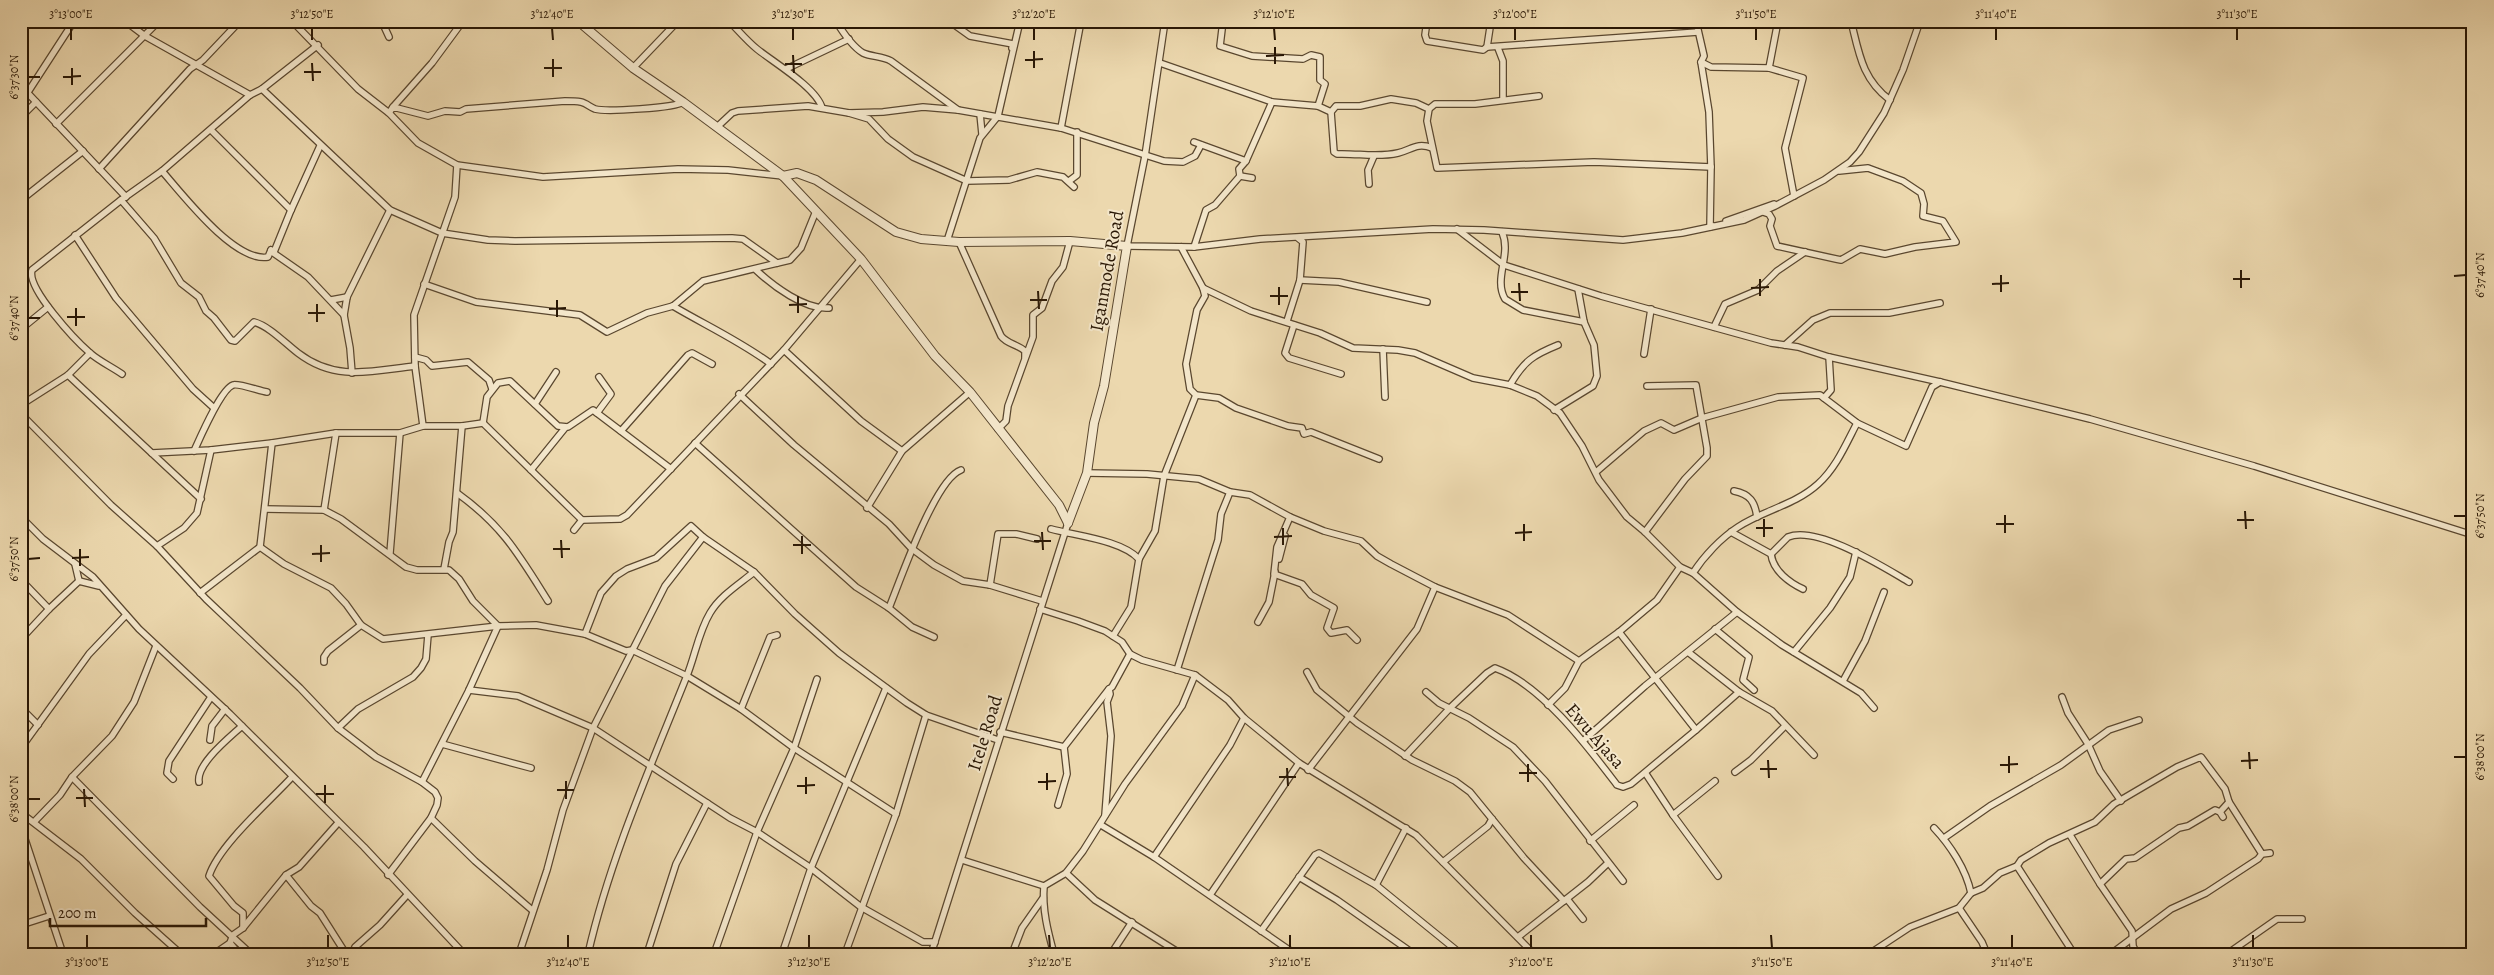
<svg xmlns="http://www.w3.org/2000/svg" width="2494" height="975" viewBox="0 0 2494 975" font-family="Alegreya,serif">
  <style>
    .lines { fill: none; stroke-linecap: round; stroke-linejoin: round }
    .minor-casing { stroke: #5a472f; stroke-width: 8 }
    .tertiary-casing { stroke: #5a472f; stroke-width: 10 }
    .minor { stroke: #f3e6ca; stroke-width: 5.5 }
    .tertiary { stroke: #f3e6ca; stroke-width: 8 }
    .ticks { fill: none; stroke: #291705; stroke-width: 2 }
    .labels { text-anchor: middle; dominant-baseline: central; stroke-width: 4; stroke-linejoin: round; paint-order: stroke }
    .street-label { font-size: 19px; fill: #291705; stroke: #f3e6ca }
    .neatline { fill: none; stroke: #291705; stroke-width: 2 }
    .ticks-label { font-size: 12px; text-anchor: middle; fill: #291705 }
  </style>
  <rect width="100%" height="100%" fill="#ecd8ae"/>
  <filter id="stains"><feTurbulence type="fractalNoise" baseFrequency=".004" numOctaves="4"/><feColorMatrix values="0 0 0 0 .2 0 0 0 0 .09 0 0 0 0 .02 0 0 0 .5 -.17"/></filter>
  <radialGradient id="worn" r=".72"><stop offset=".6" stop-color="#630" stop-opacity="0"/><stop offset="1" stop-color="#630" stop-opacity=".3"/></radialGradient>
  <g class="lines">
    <defs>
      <g id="minor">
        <polyline points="125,21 145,36 250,95"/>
        <polyline points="292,21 358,89 389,113 418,143 457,165 543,177 678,169 728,170 783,176"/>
        <polyline points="379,21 383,24 389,37"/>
        <path d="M729 21C738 30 747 41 757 49 773 62 817 88 822 108"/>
        <path d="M836 21C842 31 853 47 863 53 872 57 882 56 891 61L958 110 1061 128 1164 161 1183 162 1195 156 1201 145"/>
        <polyline points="949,21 970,36 1013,44 1012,48"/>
        <polyline points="1165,21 1145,156 1127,246 1194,247 1260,239 1433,229 1484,230 1623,240 1682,233 1744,220 1775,206 1824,180 1850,162 1859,152 1884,113 1903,70 1920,21"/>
        <polyline points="1223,21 1220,46 1252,56 1303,59 1311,55 1320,57 1320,80 1325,84 1318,106"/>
        <polyline points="1427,21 1425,35 1427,41 1483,50 1487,47 1698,32"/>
        <path d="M1851 21C1859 53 1862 79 1890 100"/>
        <polyline points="1487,47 1491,21"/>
        <polyline points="1498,48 1503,61 1503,100"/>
        <polyline points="1701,62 1711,67 1769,68 1803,78 1785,148 1794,196"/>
        <polyline points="1160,63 1272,102 1318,106 1331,112"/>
        <polyline points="633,68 678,21"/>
        <polyline points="1769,68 1778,21"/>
        <polyline points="786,69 849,39"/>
        <polyline points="21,86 126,197"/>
        <polyline points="262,89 390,210 442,233 488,240 515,241 732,238 743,239 777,263"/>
        <polyline points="28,92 74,21"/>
        <polyline points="1539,96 1475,104 1435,104 1429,109 1427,121 1437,168 1594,162 1711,167 1709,112 1701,62 1704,56 1696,21"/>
        <polyline points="393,107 432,63 460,25"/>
        <path d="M1429 109 1416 103 1391 99 1360 106H1336L1331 112 1334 152 1337 154C1358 153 1377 158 1398 153 1411 150 1417 142 1432 148"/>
        <path d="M389 113 393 107 428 116 445 111 460 112 466 109 565 101C570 101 576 101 581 102 586 103 590 107 595 109 606 112 675 108 683 102"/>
        <polyline points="849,113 869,119 888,139 913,157 967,181 1009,180 1037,172 1063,177 1074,187"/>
        <polyline points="980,114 982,134"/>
        <polyline points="21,117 36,102"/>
        <polyline points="56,124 159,21"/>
        <polyline points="717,127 732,113 738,111 808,106 849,113 883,112 923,107 958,110"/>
        <polyline points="1061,128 1081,21"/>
        <polyline points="211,130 291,210"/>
        <polyline points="1194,142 1246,161"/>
        <polyline points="1711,167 1710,227 1713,226"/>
        <polyline points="99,169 190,69 203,60 240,21"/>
        <path d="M162 171C183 195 235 263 268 257L271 250"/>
        <polyline points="1240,176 1252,178"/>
        <polyline points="1069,181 1077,175 1077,132"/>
        <polyline points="1369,184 1368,170 1374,156"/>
        <polyline points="21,200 83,151"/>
        <path d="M121 200 154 238 181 283 199 297 206 311 214 318 231 340 235 341 254 322C269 326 285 343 298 353 336 382 371 371 415 366"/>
        <polyline points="1763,212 1769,214 1772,219 1770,226 1777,246 1836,259 1841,260 1860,249 1885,254 1915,247 1956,242 1943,221 1923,216 1924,204 1921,193 1903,181 1868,168 1839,171"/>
        <polyline points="1726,221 1774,204"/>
        <polyline points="1457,229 1504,265 1601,296 1771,343 1798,347 1829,357 1940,382 2090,419 2254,466 2473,535"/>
        <path d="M1502 232C1512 255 1493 278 1505 299L1523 310 1584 322"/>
        <polyline points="75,235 116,298 193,389 214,408"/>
        <polyline points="947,241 980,138 998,116 1020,21"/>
        <path d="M959 242 1001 336C1007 344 1017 344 1025 351V357"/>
        <polyline points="1181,247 1203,288 1205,296 1197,310 1186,364 1190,389 1196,395 1219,398 1236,408 1288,426 1302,428 1304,434 1311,432 1379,459"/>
        <polyline points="1194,247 1206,210 1215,205 1240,176 1239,169 1246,161 1272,102"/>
        <polyline points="271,250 274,252 291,210 320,146"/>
        <polyline points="272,252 308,277 344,315"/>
        <path d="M756 270C773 286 805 310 829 308"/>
        <polyline points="1300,280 1339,282 1427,302"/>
        <polyline points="424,284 476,302 580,315 607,332 647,313 673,306 703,281 790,260 801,248 816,211"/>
        <path d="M1203 288 1251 311 1320 333 1353 348 1398 350 1415 353 1473 378 1510 385 1537 396 1560 413 1582 446 1599 480 1627 517 1645 532 1680 567 1693 573C1704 556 1721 538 1738 527 1764 510 1795 505 1818 484 1836 468 1846 444 1857 423"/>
        <polyline points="331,300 347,297"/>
        <path d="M673 306C705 325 740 341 771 364"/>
        <polyline points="1287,321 1300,280 1303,242 1298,238"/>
        <polyline points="1294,325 1285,353 1289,358 1341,374"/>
        <polyline points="1714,327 1725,304 1758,290 1777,271 1805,252"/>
        <polyline points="21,329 48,307"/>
        <polyline points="1785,345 1813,320 1830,313 1889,313 1940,303"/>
        <polyline points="1383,349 1385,397"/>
        <polyline points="784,350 861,421 902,451"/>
        <polyline points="1644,354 1651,309"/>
        <polyline points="415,357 426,360 432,366 468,362 489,380 492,389"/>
        <polyline points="352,373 350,348 344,315 347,297 390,210"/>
        <path d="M122 374C112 367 99 361 90 353 76 341 26 288 32 270L121 200 162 171 250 95 262 89 318 45"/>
        <polyline points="68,375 201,499"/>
        <path d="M1510 385C1524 361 1533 355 1558 345"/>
        <polyline points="739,394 794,445 889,524 911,548 934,565 963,581 990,585 1042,601"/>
        <polyline points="1824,398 1831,390 1829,357"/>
        <polyline points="535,404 556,372"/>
        <polyline points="21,405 68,375 90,353"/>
        <polyline points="1554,410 1593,386 1597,376 1594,345 1584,322 1578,289"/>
        <polyline points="597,413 611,394 599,377"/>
        <polyline points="21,414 111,505 157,546 206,599 300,688 338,728 376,757 422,782 435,792 438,798 437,805 431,818 388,875"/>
        <polyline points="483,423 582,520 620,519 627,515 784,350 861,259"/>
        <polyline points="483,423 487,397 498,383 510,381 558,426 568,427 593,410 671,469"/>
        <polyline points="423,426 415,366 414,315 455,197 457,165"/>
        <polyline points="998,429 1006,421 1008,406 1033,337 1033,315 1042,308 1052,281 1063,267 1070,241"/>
        <polyline points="621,431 688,355 692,353 712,364"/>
        <polyline points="695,443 856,587 889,608 912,627 934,637"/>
        <path d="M194 451C200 438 221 389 233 385 238 383 260 391 267 392"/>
        <polyline points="152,453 211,450 272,443 336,433 400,433 423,426 462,426 483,423"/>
        <polyline points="531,470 565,428"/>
        <polyline points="1596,472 1644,431 1661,423 1674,430 1702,418 1778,397 1820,395 1857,423 1906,446 1932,387 1940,382"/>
        <polyline points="1087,473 1147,474 1199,479 1230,492 1250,495 1290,517 1324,531 1361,541 1377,556 1391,564 1435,587 1508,615 1579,661"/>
        <path d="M1734 491C1750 494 1755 502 1757 517"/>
        <path d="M457 493C503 526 519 555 548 601"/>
        <polyline points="867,508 902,451 970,392"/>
        <polyline points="265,509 324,510 341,519 406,567 417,570 449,570 459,579 473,601 498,626"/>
        <polyline points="324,510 336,433"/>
        <polyline points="21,517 43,539 93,577 139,629 230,714 364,847 464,954"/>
        <polyline points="1290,517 1277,547 1274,574 1302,584 1311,595 1334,608 1327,628 1331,633 1347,630 1357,640"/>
        <path d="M1051 529C1077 536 1121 540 1139 559"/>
        <polyline points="574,530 582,520"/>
        <polyline points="1645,532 1685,479 1707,456 1707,448 1696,385 1647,386"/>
        <path d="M1731 532 1771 554C1773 571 1790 583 1803 589"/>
        <polyline points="157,546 184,528 197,513 211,450"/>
        <polyline points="260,547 284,564 331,588 346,604 361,625 383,639 498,626 536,625 585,634 626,651 632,650 687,676 741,709 794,748 896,814"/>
        <polyline points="390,553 400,433"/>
        <path d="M1771 554 1788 537C1817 525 1883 567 1909 582"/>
        <polyline points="1279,559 1285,536"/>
        <polyline points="75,564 79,581"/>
        <polyline points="444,569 449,542 453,532 462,426"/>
        <polyline points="1693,573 1737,612"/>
        <polyline points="22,581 49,609"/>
        <polyline points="990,585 998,534 1016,534 1037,539"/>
        <polyline points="200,593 260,547 272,443"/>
        <path d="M889 608C900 581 935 479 961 470"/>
        <polyline points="1040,609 1078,621 1105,631 1122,642 1130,654 1142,660 1195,675 1228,700 1244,718 1299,763 1416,835 1534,954"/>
        <polyline points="1258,622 1269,602 1275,572"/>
        <polyline points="1715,629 1749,657 1743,680 1754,690"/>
        <polyline points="585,634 601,593 616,576 627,569 656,558 691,526 703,537 754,572 795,614 839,653 907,703 926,715 998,740"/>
        <polyline points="1113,636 1131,607 1139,559 1155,531 1164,476 1196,395"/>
        <polyline points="21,639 49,609 79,581 99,586"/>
        <polyline points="1688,652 1739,692 1696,730"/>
        <polyline points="1794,652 1830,608 1850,577 1856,552"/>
        <polyline points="324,662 324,657 328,651 361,625"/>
        <polyline points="1177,670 1218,540 1221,514 1230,492"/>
        <polyline points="1307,672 1317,690 1357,723 1412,760 1455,781 1470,792 1524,858 1564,901"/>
        <polyline points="1843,681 1865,641 1884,592"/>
        <polyline points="469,690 518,696 593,728 730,818 757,832 811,868 861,907 923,942 935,942"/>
        <polyline points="1426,692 1439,703 1469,718 1513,747 1545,781 1623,881"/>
        <polyline points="1739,692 1772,711 1814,755"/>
        <polyline points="2062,697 2068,713 2088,744 2100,771 2121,801"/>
        <polyline points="1548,705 1565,688 1579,661 1619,632 1657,600 1680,567"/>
        <polyline points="21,708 38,725"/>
        <polyline points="741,709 770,637 777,635"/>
        <polyline points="338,728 358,709 413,677 421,668 426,659 428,635"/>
        <polyline points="1000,732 1064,747"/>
        <polyline points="210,740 212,726 225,709"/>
        <polyline points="1583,741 1645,686 1737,612 1782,645 1861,693 1874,708"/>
        <polyline points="442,744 531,768"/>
        <polyline points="21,748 89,654 126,615"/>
        <path d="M1405 756 1450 708 1487 673 1495 668C1542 685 1588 747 1617 785L1623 787 1631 784 1696 730 1619 632"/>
        <polyline points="1308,770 1417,629 1435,587"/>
        <polyline points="1735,772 1751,760 1785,726"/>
        <polyline points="1646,774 1673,815 1718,876"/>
        <polyline points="72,777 200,907 251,954"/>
        <polyline points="173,779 167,773 169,761 211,697"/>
        <path d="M199 782C196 764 229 738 242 726"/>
        <polyline points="422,782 469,690 498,626"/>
        <polyline points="2229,802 2262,854"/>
        <polyline points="1058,805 1067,774 1064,747 1109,689"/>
        <polyline points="21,813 81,859 135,913 181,954"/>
        <polyline points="1105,815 1111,736 1107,702 1110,694 1109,689 1112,687 1130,654"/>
        <polyline points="1673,815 1715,781"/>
        <polyline points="431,818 475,861 532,910"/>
        <polyline points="34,822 60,795 72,777 112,736 134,702 156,646"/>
        <polyline points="1101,825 1154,857 1230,745 1244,718"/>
        <polyline points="21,827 63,954"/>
        <path d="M1934 828C1950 845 1966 869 1971 893"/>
        <polyline points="2070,835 2100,884"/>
        <polyline points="1944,838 1990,806 2061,765 2109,730 2139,720"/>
        <polyline points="1590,841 1634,805"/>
        <polyline points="1154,857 1295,954"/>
        <polyline points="962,860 1044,886 1066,873 1083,851 1125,784 1182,706 1195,675"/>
        <polyline points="1443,862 1488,826 1492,819"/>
        <polyline points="2017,866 2074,954"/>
        <polyline points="1066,873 1095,900 1181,954"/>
        <polyline points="286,875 311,906 320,913 346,954"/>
        <polyline points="1299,877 1337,900 1414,954"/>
        <polyline points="1376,885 1406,828"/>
        <path d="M1044 886C1042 909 1048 932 1054 954"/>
        <polyline points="1210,895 1299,763"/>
        <polyline points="1567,899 1583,919"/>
        <polyline points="1959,908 1982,942 1987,954"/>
        <polyline points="21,925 49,916"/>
        <path d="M243 928V913L234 906 209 876C219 845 269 802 292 777"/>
        <polyline points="1261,931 1315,855 1319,853 1376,885 1461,954"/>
        <polyline points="1518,937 1588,882 1608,863"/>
        <polyline points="230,943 235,949 235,954"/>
        <polyline points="214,954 230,943 233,935 243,928 286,875 299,867 338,823"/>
        <polyline points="352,954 355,947 380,925 407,895"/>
        <polyline points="519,954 547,870 563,810 593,728 665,586 703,537"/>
        <path d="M588 954C610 858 650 768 686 678 695 657 698 633 710 613 720 596 738 585 754 572"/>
        <polyline points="647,954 676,864 707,803"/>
        <polyline points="714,954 757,832 794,748 817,679"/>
        <polyline points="782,954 811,868 886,688"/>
        <polyline points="845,954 896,814 926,715"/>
        <polyline points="931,954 1068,523"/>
        <polyline points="1012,954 1022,928 1043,898"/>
        <polyline points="1111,954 1132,922"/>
        <polyline points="1869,954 1910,927 1959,908 1971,893 1983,888 2000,873 2017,866 2021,860 2049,843 2095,822 2114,804 2177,767 2201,757 2225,789 2229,802 2220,812"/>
        <polyline points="2111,954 2171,909 2206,893 2258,859 2262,854 2270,853"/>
        <polyline points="2137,954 2133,946 2132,931 2100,884 2126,859 2135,858 2179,828 2188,826 2215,810 2220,812 2223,817"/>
        <polyline points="2227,954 2277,919 2302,919"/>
      </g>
      <g id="tertiary">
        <polyline points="578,21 633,68 683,102 783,176 861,259 935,356 970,392 1059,505 1068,523"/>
        <polyline points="783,176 797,173 816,180 896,232 921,239 959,242 1070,241 1127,246 1104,386 1094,423 1087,473 1068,523"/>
      </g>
    </defs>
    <use href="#minor" class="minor-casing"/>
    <use href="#tertiary" class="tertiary-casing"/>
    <use href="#minor" class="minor"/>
    <use href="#tertiary" class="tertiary"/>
  </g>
  <path class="ticks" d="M71 28V40M312 28V40M552 28 553 40M793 28V40M1034 28V40M1274 28 1275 40M1515 28V40M1756 28V40M1996 28V40M2237 28V40M1275 47V64M1034 51V68M793 55 794 73M1266 56 1284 55M553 59V77M1025 60 1043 59M312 63 313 81M785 64H802M72 68V85M544 68H562M304 72H321M28 77H40M63 77 81 76M2241 270V288M2001 275V292M2454 276 2466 275M1760 279V296M2233 279H2250M1519 283 1520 301M1992 284 2009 283M1279 287V305M1751 288 1769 287M1038 291 1039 309M1511 292H1528M798 296V313M1270 296H1288M557 300V317M1030 300H1047M317 304V322M789 305 807 304M76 308V326M549 309 566 308M308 313H325M67 317H85M28 318H40M2245 511 2246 529M2005 515V533M2454 516H2466M1764 519V537M2237 520H2254M1524 524V541M1996 524H2014M1283 528V545M1756 528H1773M1042 532 1043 550M1515 533 1532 532M802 536V554M1274 537 1292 536M561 540 562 558M1034 541H1051M321 545V562M793 545H811M80 549V566M553 549H570M312 554 330 553M72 558 89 557M28 559 40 558M2249 752 2250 769M2009 756V773M2454 757H2466M1768 760 1769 778M2241 761 2258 760M1528 764V782M2000 765 2018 764M1287 768 1288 786M1760 769H1777M1047 773V790M1519 773H1537M806 777V794M1279 777H1296M566 781V799M1038 782 1056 781M325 785V803M797 786 815 785M84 789 85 807M557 790H574M316 794H334M76 798H93M28 799H40M87 935V948M328 935V948M568 935V948M809 935V948M1049 935 1050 948M1290 935V948M1531 935V948M1771 935 1772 948M2012 935V948M2253 935V948"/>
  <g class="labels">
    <g class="street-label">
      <text transform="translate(1107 271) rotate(-80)">Iganmode Road</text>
      <text transform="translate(985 733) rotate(-73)">Itele Road</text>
      <text transform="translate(1595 736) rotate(49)">Ewu Ajasa</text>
    </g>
  </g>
  <rect width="2494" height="975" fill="none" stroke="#ecd8ae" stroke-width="55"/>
  <path d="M50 918v8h156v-8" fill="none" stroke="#291705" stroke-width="2.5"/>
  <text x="58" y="918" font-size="15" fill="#291705" stroke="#f3e6ca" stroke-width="4" paint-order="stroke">200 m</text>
  <rect x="28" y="28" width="2438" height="920" class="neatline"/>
  <g class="ticks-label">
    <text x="71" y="18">3°13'00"E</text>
    <text x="312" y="18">3°12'50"E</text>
    <text x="552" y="18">3°12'40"E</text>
    <text x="793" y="18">3°12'30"E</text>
    <text x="1034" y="18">3°12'20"E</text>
    <text x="1274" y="18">3°12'10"E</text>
    <text x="1515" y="18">3°12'00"E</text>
    <text x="1756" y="18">3°11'50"E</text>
    <text x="1996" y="18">3°11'40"E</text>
    <text x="2237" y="18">3°11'30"E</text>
    <text transform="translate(14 77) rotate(-90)" y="4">6°37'30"N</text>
    <text transform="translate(2480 275) rotate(-90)" y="4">6°37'40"N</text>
    <text transform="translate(14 318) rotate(-90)" y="4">6°37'40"N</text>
    <text transform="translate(2480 516) rotate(-90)" y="4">6°37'50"N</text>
    <text transform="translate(14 559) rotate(-90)" y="4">6°37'50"N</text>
    <text transform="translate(2480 757) rotate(-90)" y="4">6°38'00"N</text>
    <text transform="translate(14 799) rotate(-90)" y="4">6°38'00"N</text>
    <text x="87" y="966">3°13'00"E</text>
    <text x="328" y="966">3°12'50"E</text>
    <text x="568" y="966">3°12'40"E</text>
    <text x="809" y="966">3°12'30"E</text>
    <text x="1050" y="966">3°12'20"E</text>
    <text x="1290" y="966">3°12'10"E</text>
    <text x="1531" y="966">3°12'00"E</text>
    <text x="1772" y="966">3°11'50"E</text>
    <text x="2012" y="966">3°11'40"E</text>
    <text x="2253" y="966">3°11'30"E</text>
  </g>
  <rect width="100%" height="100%" filter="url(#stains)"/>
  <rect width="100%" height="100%" fill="url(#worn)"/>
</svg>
